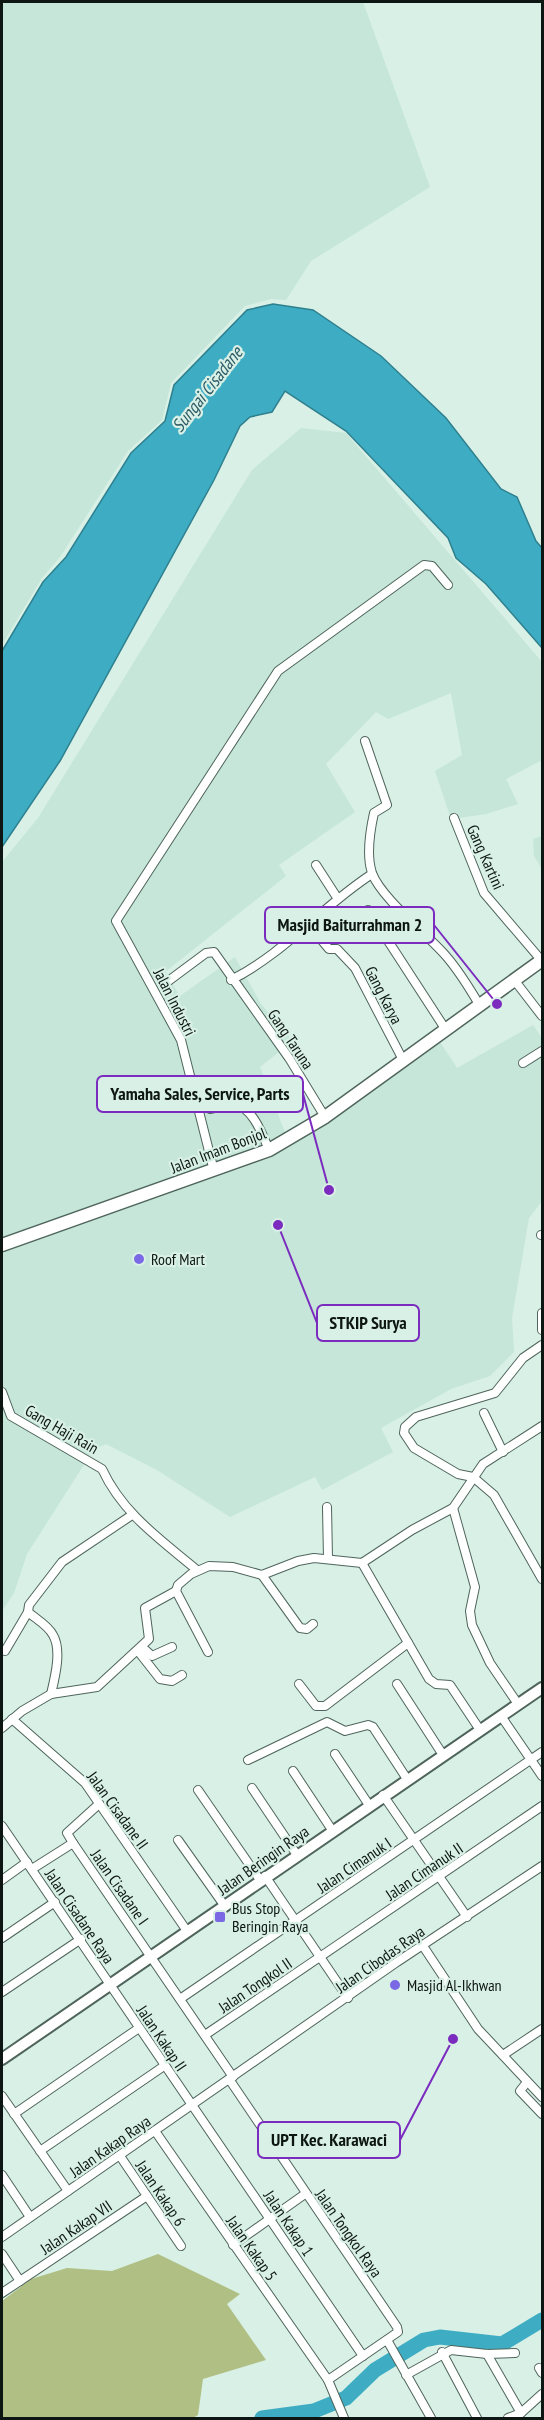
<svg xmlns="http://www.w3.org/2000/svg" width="544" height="2420" viewBox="0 0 544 2420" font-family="'PT Sans Narrow',sans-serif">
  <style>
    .built { fill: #c5e6d8 }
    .green { fill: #b0bf83 }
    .water { fill: #3eadc4; stroke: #2f808f; stroke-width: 1.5 }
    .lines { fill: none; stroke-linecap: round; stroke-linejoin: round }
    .river { stroke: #3eadc4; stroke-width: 15 }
    .minor-casing { stroke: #4f655c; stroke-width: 10 }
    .tertiary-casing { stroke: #4f655c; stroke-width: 14 }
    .primary-casing { stroke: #4f655c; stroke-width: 15 }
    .minor { stroke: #fff; stroke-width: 8 }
    .tertiary { stroke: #fff; stroke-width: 10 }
    .primary { stroke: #fff; stroke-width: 12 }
    .poi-dot { fill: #7a68e4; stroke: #d8f0e5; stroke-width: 2 }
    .labels { text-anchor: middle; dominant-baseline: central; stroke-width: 4.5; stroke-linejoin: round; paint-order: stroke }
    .street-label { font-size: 16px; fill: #0d1612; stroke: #d8f0e5 }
    .poi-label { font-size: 16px; fill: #0d1612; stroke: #d8f0e5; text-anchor: start }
    .water-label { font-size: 18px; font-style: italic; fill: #2c5a65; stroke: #d8f0e5 }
    .leader { fill: none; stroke: #7b2cbf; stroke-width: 2 }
    .callout-dot { fill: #7b2cbf; stroke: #d8f0e5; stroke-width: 2 }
    .callout { fill: #d8f0e5; stroke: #7b2cbf; stroke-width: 2 }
    .callout-label { font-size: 18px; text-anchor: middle; font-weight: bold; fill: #0d1612 }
  </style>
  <rect width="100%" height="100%" fill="#d8f0e5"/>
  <g class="built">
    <polygon points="2,2 363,2 430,187 311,261 286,300 271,299 245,306 171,383 162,420 128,451 60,557 42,578 2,645"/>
    <polygon points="301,428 346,433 542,662 542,764 540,761 506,779 518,804 486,814 451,819 435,771 462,755 451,693 388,719 376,712 326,764 355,812 279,865 286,876 165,972 180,996 235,957 261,1004 293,1041 260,1067 289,1143 440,1042 457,1068 533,1025 542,1038 542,1201 529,1218 512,1318 514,1352 490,1376 451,1389 381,1428 393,1452 322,1490 315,1477 230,1517 157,1470 106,1444 94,1449 27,1554 14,1593 2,1611 2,862 38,818 252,470"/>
    <polygon points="542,836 542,869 534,856 533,839"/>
  </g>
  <polygon class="green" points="158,2254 240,2294 227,2304 266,2360 203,2379 198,2415 193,2418 2,2418 2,2301 31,2279 67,2268 112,2271"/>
  <polygon class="water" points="273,304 313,310 381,356 446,418 501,489 517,497 536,541 542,548 542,648 486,584 456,558 448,538 346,431 285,391 272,412 250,417 240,426 214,480 60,761 2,847 2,651 43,582 66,557 131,453 165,421 174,385 247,310"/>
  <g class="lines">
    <polyline class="river" points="262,2418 314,2411 346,2398 375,2370 424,2340 440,2337 502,2344 542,2320"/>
    <defs>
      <g id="minor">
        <path d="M365 741 387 805 374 813C370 831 366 855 372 873 381 898 428 935 446 956 460 972 470 989 480 1006"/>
        <polyline points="454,818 484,893 542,961"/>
        <polyline points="316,865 338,899"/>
        <polyline points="368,910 446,1030"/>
        <polyline points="309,925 329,949 337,949 355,968 403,1060"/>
        <path d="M231 980C285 953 322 906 372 874"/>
        <polyline points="515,981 542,1016"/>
        <polyline points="167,982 206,953 214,952 289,1058 325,1117"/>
        <polyline points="523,1063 542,1051"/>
        <path d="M210 1109C217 1108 226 1105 234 1105 252 1105 263 1136 269 1150"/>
        <polyline points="214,1171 181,1040 116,921 278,671 424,565 432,566 448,585"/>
        <polyline points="541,1235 542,1235"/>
        <polyline points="542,1313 542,1330"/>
        <polyline points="542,1345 523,1358 495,1393 416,1417 405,1427 404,1433 414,1448 458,1474 473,1477 494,1495 542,1579"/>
        <path d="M2 1392 11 1416 102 1469C123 1514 160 1539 197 1570"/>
        <polyline points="484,1413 503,1452"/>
        <polyline points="327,1507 328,1558"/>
        <polyline points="453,1508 475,1587 470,1611 472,1625 490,1663 518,1704"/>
        <polyline points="362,1563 429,1679 436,1684 450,1685 480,1730"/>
        <polyline points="262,1575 300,1628 307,1629 313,1624"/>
        <polyline points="142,1647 152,1656 172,1647"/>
        <polyline points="5,1651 28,1612"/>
        <polyline points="138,1651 160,1679 172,1681 182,1675"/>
        <polyline points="208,1652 176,1591 178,1585 191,1574 209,1566 233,1567 262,1575 298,1561 314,1558 362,1563 412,1530 453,1508 483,1464 542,1426"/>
        <polyline points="299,1684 316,1706 325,1706 408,1643"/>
        <polyline points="397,1684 443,1755"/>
        <path d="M51 1694C55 1677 62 1650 53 1635 48 1625 36 1619 28 1612L29 1605 62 1562 132 1515"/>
        <polyline points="501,1716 542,1776"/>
        <polyline points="12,1719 85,1783 187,1931"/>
        <polyline points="2,1728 22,1711 51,1694 97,1687 149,1639 145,1608 176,1591"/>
        <polyline points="335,1754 369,1805"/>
        <polyline points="248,1760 327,1722 345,1731 368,1725 373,1727 407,1779"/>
        <polyline points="293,1771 332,1830"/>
        <polyline points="252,1788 297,1855"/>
        <polyline points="198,1790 260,1880"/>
        <polyline points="383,1795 467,1917"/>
        <polyline points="2,1826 363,2356"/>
        <polyline points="178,1840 224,1905"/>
        <polyline points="73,1843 67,1833 99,1804"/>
        <polyline points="32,1869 73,1843 233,2077"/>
        <polyline points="265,1876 348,1998"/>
        <polyline points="2,1880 27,1862"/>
        <polyline points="2,1938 55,1902"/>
        <polyline points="423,1946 478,2029 542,2097"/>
        <polyline points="2,1992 81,1939"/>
        <polyline points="180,1999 542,1752"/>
        <polyline points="205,2035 542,1806"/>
        <polyline points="503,2055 542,2029"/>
        <polyline points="229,2079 397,2327 398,2332 328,2380"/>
        <polyline points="527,2082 520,2091 542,2114"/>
        <polyline points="2,2096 68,2191"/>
        <polyline points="14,2114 139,2028"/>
        <polyline points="155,2131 328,2380 344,2418"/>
        <polyline points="40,2151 164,2066"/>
        <polyline points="120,2156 181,2246"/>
        <polyline points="2,2175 30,2217"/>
        <polyline points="2,2237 397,1962 542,1866"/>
        <polyline points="233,2245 305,2194"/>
        <polyline points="2,2254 20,2281"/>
        <polyline points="2,2293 147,2196"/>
        <polyline points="387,2340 431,2418"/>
        <polyline points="442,2352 477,2418"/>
        <polyline points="487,2354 521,2413"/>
        <polyline points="539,2368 542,2373"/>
        <polyline points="406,2375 451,2350 487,2354 515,2353"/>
        <polyline points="508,2418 521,2413 542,2394"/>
      </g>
      <polyline id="tertiary" points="2,2059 542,1688"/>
      <polyline id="primary" points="2,1245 269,1150 325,1117 542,960"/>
    </defs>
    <use href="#minor" class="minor-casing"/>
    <use href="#tertiary" class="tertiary-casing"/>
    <use href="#primary" class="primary-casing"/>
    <use href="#minor" class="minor"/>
    <use href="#tertiary" class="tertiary"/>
    <use href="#primary" class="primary"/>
  </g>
  <g class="poi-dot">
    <circle cx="139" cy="1259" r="6"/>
    <rect x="214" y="1911" width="12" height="12" rx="3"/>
    <circle cx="395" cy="1985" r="6"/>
  </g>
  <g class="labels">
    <g class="street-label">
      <text transform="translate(486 857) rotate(66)">Gang Kartini</text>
      <text transform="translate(384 995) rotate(63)">Gang Karya</text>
      <text transform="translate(175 1002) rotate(63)">Jalan Industri</text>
      <text transform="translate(291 1039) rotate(56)">Gang Taruna</text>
      <text transform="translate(218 1150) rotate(-21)">Jalan Imam Bonjol</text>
      <text transform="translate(62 1429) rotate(30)">Gang Haji Rain</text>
      <text transform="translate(118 1810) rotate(54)">Jalan Cisadane II</text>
      <text transform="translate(263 1860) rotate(-35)">Jalan Beringin Raya</text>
      <text transform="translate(354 1865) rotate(-34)">Jalan Cimanuk I</text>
      <text transform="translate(424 1871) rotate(-34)">Jalan Cimanuk II</text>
      <text transform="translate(120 1887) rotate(55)">Jalan Cisadane I</text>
      <text transform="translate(80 1916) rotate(56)">Jalan Cisadane Raya</text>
      <text transform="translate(380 1959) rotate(-35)">Jalan Cibodas Raya</text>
      <text transform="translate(255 1985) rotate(-34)">Jalan Tongkol II</text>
      <text transform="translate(162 2038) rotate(56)">Jalan Kakap II</text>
      <text transform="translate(110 2146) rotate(-35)">Jalan Kakap Raya</text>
      <text transform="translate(161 2193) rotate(56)">Jalan Kakap 6</text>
      <text transform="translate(289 2223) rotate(56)">Jalan Kakap 1</text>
      <text transform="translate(76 2227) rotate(-34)">Jalan Kakap VII</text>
      <text transform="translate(349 2233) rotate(55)">Jalan Tongkol Raya</text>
      <text transform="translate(252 2248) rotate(55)">Jalan Kakap 5</text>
    </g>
    <g class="poi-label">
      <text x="151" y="1259">Roof Mart</text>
      <text x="232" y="1908">Bus Stop<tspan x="232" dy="18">Beringin Raya</tspan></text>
      <text x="407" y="1985">Masjid Al-Ikhwan</text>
    </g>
    <g class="water-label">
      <text transform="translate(207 389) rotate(-52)">Sungai Cisadane</text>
    </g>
  </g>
  <path class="leader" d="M497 1004L434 925M329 1190L303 1094M278 1225L317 1323M453 2039L400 2140"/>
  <g class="callout-dot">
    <circle cx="497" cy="1004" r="6"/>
    <circle cx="329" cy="1190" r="6"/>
    <circle cx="278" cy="1225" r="6"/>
    <circle cx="453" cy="2039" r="6"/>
  </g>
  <g class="callout">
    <rect x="265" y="907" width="169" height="36" rx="6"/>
    <rect x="97" y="1076" width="206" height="36" rx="6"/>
    <rect x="317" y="1305" width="102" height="36" rx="6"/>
    <rect x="258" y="2122" width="142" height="36" rx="6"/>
  </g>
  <g class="callout-label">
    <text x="350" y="931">Masjid Baiturrahman 2</text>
    <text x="200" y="1100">Yamaha Sales, Service, Parts</text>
    <text x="368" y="1329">STKIP Surya</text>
    <text x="329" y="2146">UPT Kec. Karawaci</text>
  </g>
  <rect width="544" height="2420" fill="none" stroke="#0d1612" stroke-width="6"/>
</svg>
